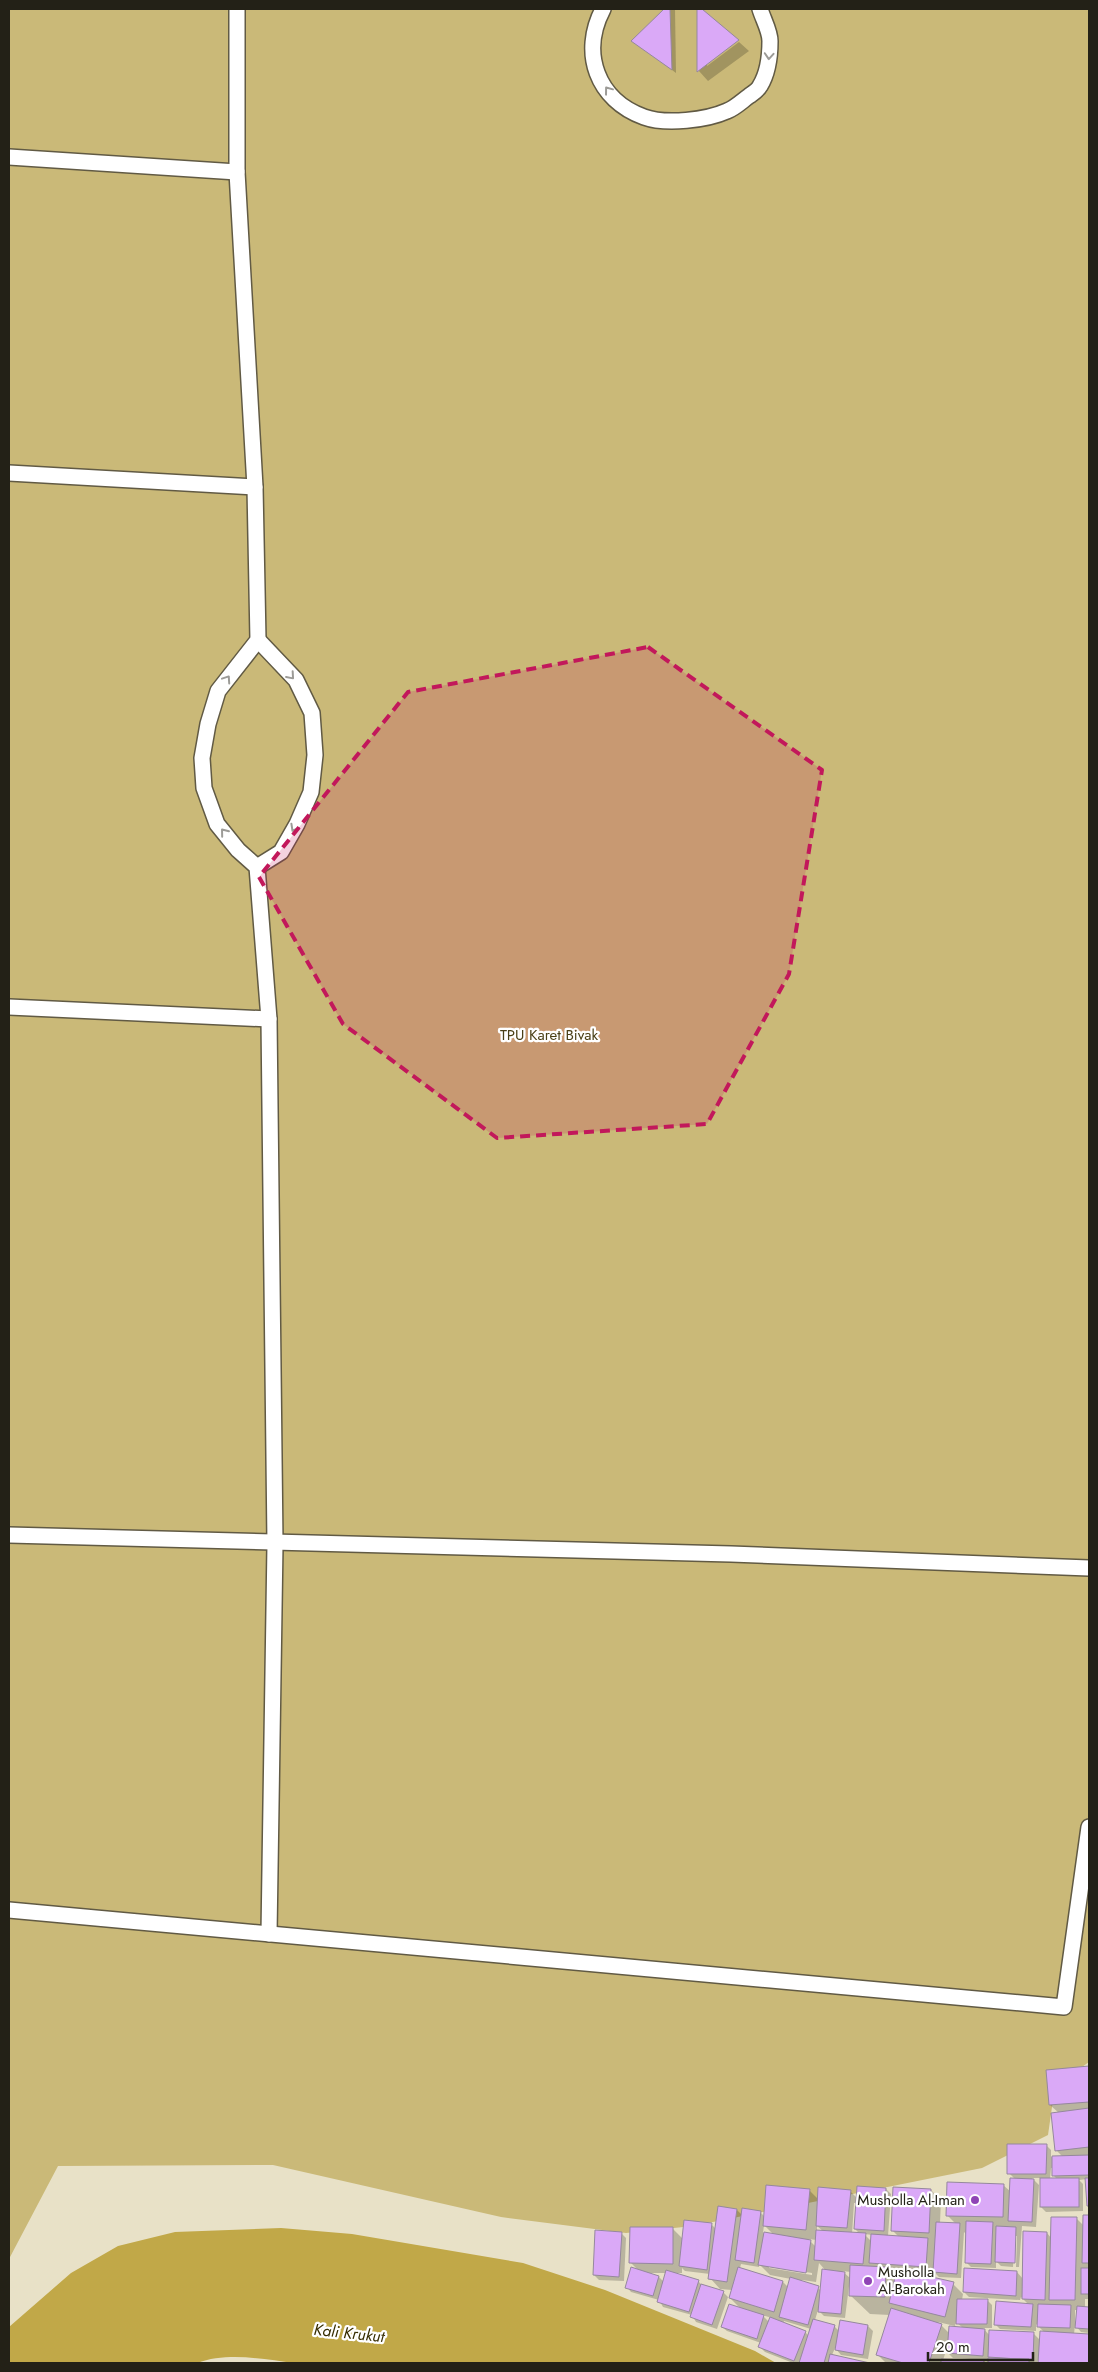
<svg xmlns="http://www.w3.org/2000/svg" width="1098" height="2372" viewBox="0 0 1098 2372" font-family="Jost,sans-serif">
  <style>
    .green { fill: #cab978 }
    .water { fill: #c1a848 }
    .shadow { fill: #0003; fill-rule: evenodd }
    .building { fill: #daa9f7; stroke: #95889d }
    .lines { fill: none; stroke-linecap: round; stroke-linejoin: round }
    .lane-casing { stroke: #615a44; stroke-width: 18 }
    .lane { stroke: #fff; stroke-width: 15 }
    .oneway { stroke: #9c9b97 }
    .marked { fill: #c2185b; fill-opacity: 0.2; stroke: #c2185b; stroke-width: 4; stroke-dasharray: 10 6; stroke-linejoin: round }
    .poi-dot { fill: #8f44b5; stroke: #fff; stroke-width: 2 }
    .labels { text-anchor: middle; dominant-baseline: central; stroke-width: 4.5; stroke-linejoin: round; paint-order: stroke }
    .park-label { font-size: 15px; fill: #4a3f16; stroke: #fff }
    .poi-label { font-size: 15px; fill: #232117; stroke: #fff; text-anchor: end }
    .water-label { font-size: 16px; font-style: italic; fill: #372d02; stroke: #fff }
  </style>
  <rect width="100%" height="100%" fill="#e8e1c7"/>
  <polygon class="green" points="9,9 1089,9 1089,2062 1055,2086 1048,2135 982,2168 693,2226 626,2233 501,2217 273,2165 58,2166 9,2259"/>
  <path class="water" d="M281 2228 352 2234 523 2263 605 2290 755 2351 776 2363H294C264 2359 227 2352 197 2363H9V2327L71 2273 118 2246 175 2232Z"/>
  <g class="shadow">
    <polygon points="666,9 675,9 676,73 633,41"/>
    <polygon points="698,9 737,40 707,63 707,66 739,42 749,51 708,81 699,71"/>
    <path d="M1089 2067V2207L1087 2179 1079 2180 1083 2184V2211L1046 2212 1041 2207V2178H1032L1039 2185 1036 2227 1022 2226 1019 2267H1016L1017 2236H1015L1013 2267 1001 2266 996 2261V2268L971 2267 966 2262 967 2235 964 2232 961 2278 939 2277 936 2274V2277L929 2278 953 2284 963 2294 962 2300 988 2301 992 2305V2328H983L990 2336 1034 2334 1041 2341 1044 2332 1036 2324V2331L1000 2329 995 2324 1029 2305 1021 2297 1020 2300 969 2297 964 2292 1017 2272 1023 2279 1047 2233 1052 2239 1076 2218 1084 2226 1085 2216H1089V2299H1085V2308L1089 2309V2333L1081 2332 1075 2325 1074 2334 1089 2335V2363H1040L1038 2360 1037 2363H989V2360H981L985 2363H886L877 2354 890 2315 870 2314 850 2295 851 2272 842 2271 850 2278 845 2318 824 2316 818 2310 815 2320 835 2327 839 2331 868 2326 873 2331 868 2359 841 2355 835 2348 832 2355 864 2363H793L765 2352 760 2347 761 2343 727 2331 722 2327 741 2309 730 2298 732 2290 720 2289 710 2278V2274L685 2271 682 2268V2273H674L698 2281 703 2286 723 2292 728 2297 717 2329 696 2322 692 2315 663 2307 659 2300 631 2292 627 2287 639 2271 631 2263 673 2229 683 2239 711 2224 716 2229 737 2210 742 2215 760 2212 765 2217 810 2191 819 2200 850 2191 857 2198 886 2189 891 2194 888 2236 899 2237 892 2230 931 2190 941 2200 940 2223 956 2224 947 2215 1003 2185 1011 2192 1015 2179 1009 2173 1046 2145 1051 2150V2157H1063L1057 2151 1059 2113 1050 2105 1048 2071ZM1051 2168H1053V2175L1057 2179H1050ZM854 2203H857L855 2229 860 2234H852ZM764 2225 774 2235 763 2233ZM817 2226 823 2231H817ZM864 2234 873 2235 872 2242ZM808 2239 817 2240 816 2247ZM819 2263 826 2271 821 2290 801 2282 802 2280 816 2282ZM741 2264 759 2267V2264L770 2275 791 2279 789 2288 783 2282 740 2268ZM769 2266 812 2273V2275L769 2268ZM648 2273H666L664 2282 659 2277ZM891 2273 897 2274 896 2278ZM1075 2310H1078L1077 2322 1075 2321ZM762 2315 772 2318 770 2323ZM784 2321 811 2329 809 2336 805 2332 783 2324ZM938 2322 955 2326 956 2322 963 2328 949 2333ZM946 2351 953 2358 970 2359V2361L943 2360Z"/>
    <polygon points="621,2233 626,2238 624,2281 599,2280 594,2275"/>
  </g>
  <g class="building">
    <polygon points="664,9 670,9 672,70 631,41"/>
    <polygon points="697,9 702,9 739,40 697,72"/>
    <polygon points="1089,2066 1089,2102 1049,2105 1046,2070"/>
    <polygon points="1089,2108 1089,2147 1055,2151 1051,2113"/>
    <polygon points="1007,2144 1047,2144 1046,2174 1007,2174"/>
    <polygon points="1089,2155 1089,2175 1052,2176 1052,2156"/>
    <polygon points="1010,2178 1034,2179 1032,2222 1008,2221"/>
    <rect x="1040" y="2178" width="39" height="29"/>
    <polygon points="1085,2178 1089,2178 1089,2206 1087,2206"/>
    <polygon points="947,2182 1004,2184 1003,2217 946,2216"/>
    <polygon points="766,2185 810,2189 806,2230 763,2226"/>
    <polygon points="857,2186 886,2188 884,2231 854,2229"/>
    <polygon points="818,2187 851,2190 847,2228 816,2226"/>
    <polygon points="893,2187 931,2189 929,2233 891,2231"/>
    <polygon points="718,2206 737,2209 727,2282 708,2279"/>
    <polygon points="742,2208 761,2211 754,2263 735,2260"/>
    <polygon points="1083,2215 1089,2215 1089,2263 1082,2263"/>
    <polygon points="1051,2217 1077,2217 1075,2300 1049,2300"/>
    <polygon points="684,2220 712,2223 707,2270 679,2266"/>
    <polygon points="966,2221 993,2222 991,2264 965,2263"/>
    <polygon points="936,2222 960,2223 957,2274 933,2272"/>
    <polygon points="996,2226 1016,2227 1015,2263 995,2262"/>
    <polygon points="630,2227 673,2227 673,2264 629,2263"/>
    <polygon points="595,2230 622,2232 619,2277 593,2275"/>
    <polygon points="816,2230 866,2233 863,2264 814,2260"/>
    <polygon points="1023,2231 1047,2232 1045,2300 1022,2299"/>
    <polygon points="764,2232 811,2240 806,2273 758,2265"/>
    <polygon points="871,2234 928,2238 926,2267 869,2263"/>
    <polygon points="850,2265 886,2267 885,2297 849,2296"/>
    <polygon points="631,2267 659,2276 653,2296 625,2288"/>
    <polygon points="738,2267 783,2281 774,2312 729,2298"/>
    <polygon points="964,2268 1017,2271 1016,2296 963,2292"/>
    <rect x="1081" y="2268" width="8" height="26"/>
    <polygon points="822,2269 845,2272 841,2314 818,2312"/>
    <polygon points="897,2269 954,2282 945,2317 889,2303"/>
    <polygon points="666,2270 699,2280 689,2312 657,2302"/>
    <polygon points="790,2277 819,2286 808,2325 779,2317"/>
    <polygon points="701,2284 724,2291 712,2325 690,2317"/>
    <polygon points="957,2299 988,2299 987,2324 956,2324"/>
    <polygon points="996,2301 1033,2304 1031,2327 994,2325"/>
    <polygon points="729,2304 764,2315 757,2339 721,2327"/>
    <polygon points="1038,2304 1071,2305 1070,2328 1037,2327"/>
    <polygon points="1077,2306 1089,2307 1089,2329 1075,2328"/>
    <polygon points="891,2308 942,2324 929,2363 903,2363 876,2355"/>
    <polygon points="770,2317 806,2331 794,2361 758,2347"/>
    <polygon points="813,2319 835,2325 824,2363 799,2363"/>
    <polygon points="840,2320 868,2325 863,2355 835,2350"/>
    <polygon points="949,2326 985,2329 983,2356 947,2353"/>
    <polygon points="989,2330 1034,2332 1033,2360 988,2357"/>
    <polygon points="1040,2331 1089,2334 1089,2363 1038,2363"/>
    <polygon points="830,2354 870,2363 828,2363"/>
    <polygon points="988,2358 1029,2359 1029,2363 988,2363"/>
    <polygon points="941,2359 984,2360 984,2363 941,2363"/>
  </g>
  <g class="lines">
    <defs>
      <g id="lane">
        <polyline points="237,9 237,172 255,487 258,640 218,691 208,724 202,758 204,788 217,824 238,850 257,867 269,1019 275,1544 269,1934"/>
        <path d="M603 9C580 53 597 100 644 117 666 125 707 120 727 111 735 108 742 101 749 96 753 93 758 90 760 86 768 73 770 57 770 41 770 31 763 19 760 9"/>
        <polyline points="9,157 237,172"/>
        <polyline points="9,473 255,487"/>
        <polyline points="257,867 281,852 297,824 311,792 315,755 312,713 296,680 258,640"/>
        <polyline points="9,1007 269,1019"/>
        <polyline points="9,1535 731,1554 1089,1568"/>
        <polyline points="9,1910 1064,2007 1089,1827"/>
      </g>
    </defs>
    <use href="#lane" class="lane-casing"/>
    <use href="#lane" class="lane"/>
  </g>
  <defs><path id="oneway-chevron" d="M-2-3.5L2.5 0L-2 3.5" fill="none" stroke-width="1.6" stroke-linecap="round" stroke-linejoin="round" transform="scale(1.25)"/></defs>
  <g class="oneway">
    <use href="#oneway-chevron" transform="translate(769 56) rotate(94)"/>
    <use href="#oneway-chevron" transform="translate(608 90) rotate(-127)"/>
    <use href="#oneway-chevron" transform="translate(291 676) rotate(49)"/>
    <use href="#oneway-chevron" transform="translate(227 679) rotate(-56)"/>
    <use href="#oneway-chevron" transform="translate(294 828) rotate(119)"/>
    <use href="#oneway-chevron" transform="translate(224 832) rotate(-129)"/>
  </g>
  <path class="marked" d="M648 647 822 770 789 974 707 1124 497 1138 343 1024 259 877 408 692Z"/>
  <g class="poi-dot">
    <circle cx="975" cy="2200" r="5"/>
    <circle cx="868" cy="2281" r="5"/>
  </g>
  <g class="labels">
    <g class="park-label">
      <text x="549" y="1035">TPU Karet Bivak</text>
    </g>
    <g class="poi-label">
      <text x="965" y="2200">Musholla Al-Iman</text>
      <text x="878" y="2272" text-anchor="start">Musholla<tspan x="878" dy="17">Al-Barokah</tspan></text>
    </g>
    <g class="water-label">
      <text transform="translate(349 2333) rotate(6)">Kali Krukut</text>
    </g>
  </g>
  <rect width="1098" height="2372" fill="none" stroke="#232117" stroke-width="20"/>
  <path d="M928 2352v8h105v-8" fill="none" stroke="#232117" stroke-width="2.5"/>
  <text x="936" y="2352" font-size="15" fill="#232117" stroke="#ffffff" stroke-width="4" paint-order="stroke">20 m</text>
</svg>
